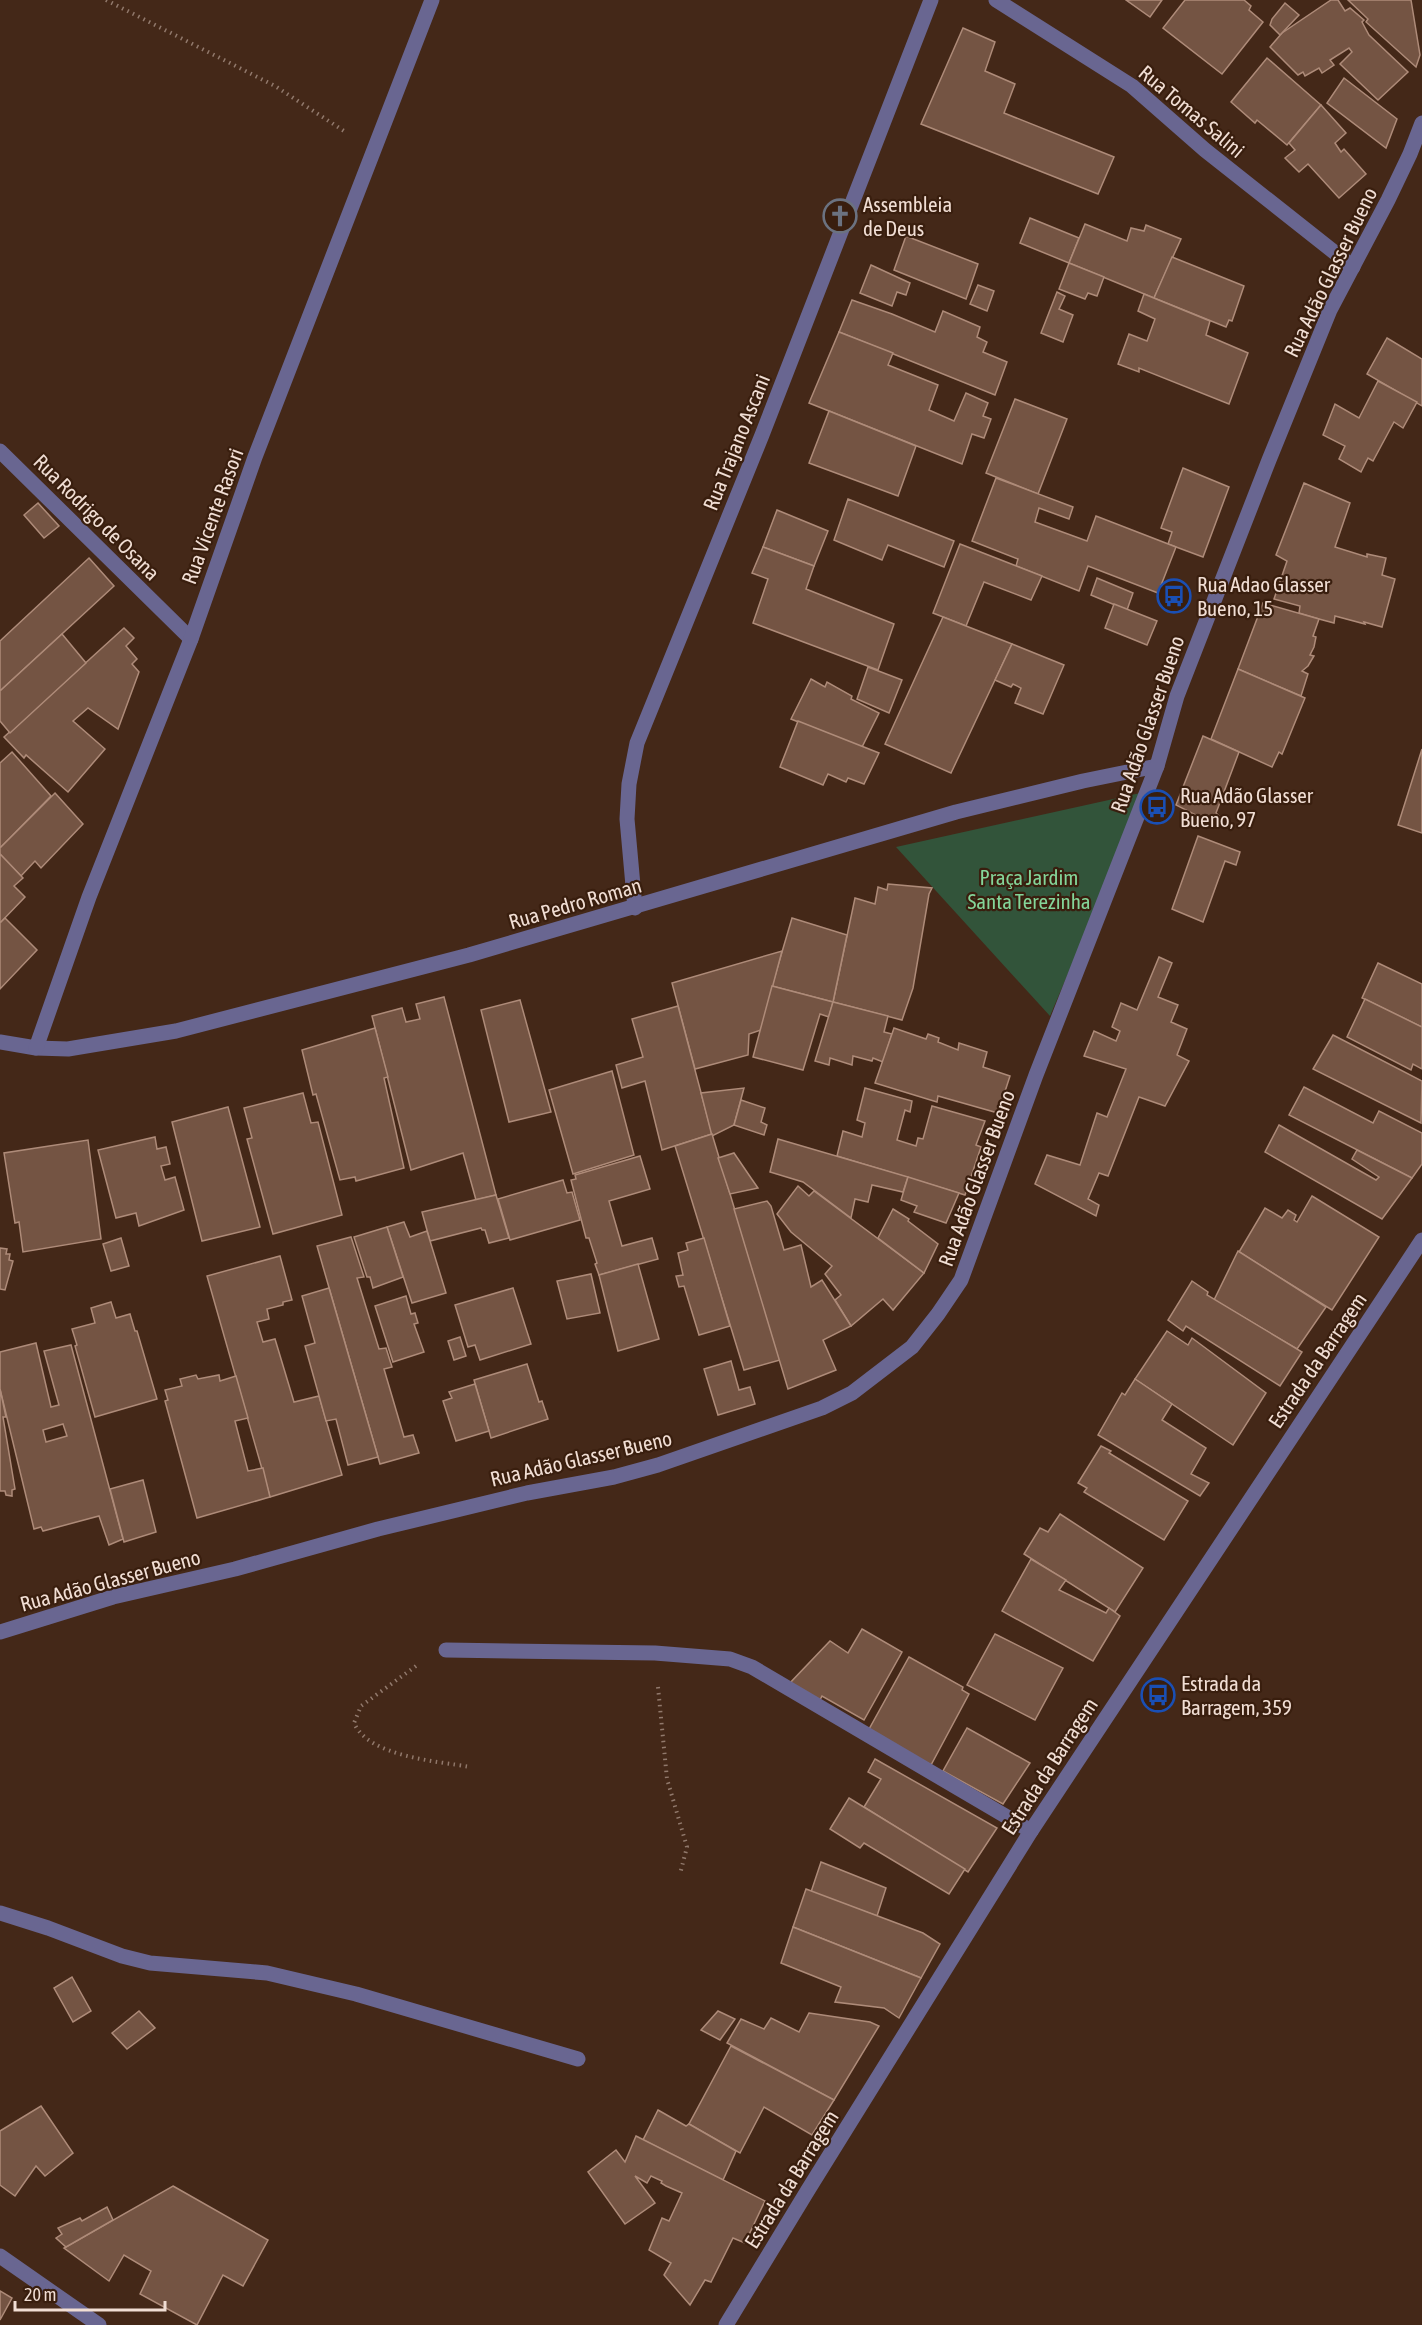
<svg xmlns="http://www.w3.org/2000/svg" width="1422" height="2325" viewBox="0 0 1422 2325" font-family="'Asap Condensed',sans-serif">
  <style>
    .green { fill: #32543a }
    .building { fill: #745443; stroke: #ae8b79; stroke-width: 1.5; fill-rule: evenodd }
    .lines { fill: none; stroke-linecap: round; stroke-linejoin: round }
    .path { stroke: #91796c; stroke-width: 4; stroke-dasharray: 1.5 4.5; stroke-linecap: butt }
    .minor { stroke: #696691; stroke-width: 15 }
    .labels { text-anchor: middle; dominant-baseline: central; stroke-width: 4.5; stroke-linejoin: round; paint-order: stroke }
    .street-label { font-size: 21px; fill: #f1ded4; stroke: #391e0e }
    .poi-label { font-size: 21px; fill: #f1ded4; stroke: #391e0e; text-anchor: start }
    .park-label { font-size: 21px; fill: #84d599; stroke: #391e0e }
  </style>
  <rect width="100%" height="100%" fill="#442818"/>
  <polygon class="green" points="1145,792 1050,1016 896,847"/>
  <g class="building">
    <polygon points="1126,0 1162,0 1150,17"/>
    <polygon points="1185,0 1244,0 1251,6 1249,10 1263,22 1222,74 1163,28"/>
    <polygon points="1331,0 1338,0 1345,11 1350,8 1364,20 1362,22 1369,35 1408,72 1378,100 1340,64 1352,52 1349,48 1330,60 1334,65 1322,73 1319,68 1305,76 1303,72 1298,75 1270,47 1282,33"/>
    <polygon points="1348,0 1411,0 1420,55 1416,67 1366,22 1368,19"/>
    <polygon points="1285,3 1299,15 1280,35 1270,25 1272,19"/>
    <polygon points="963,28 995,42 985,71 1015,84 1004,113 1114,157 1098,194 921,124"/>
    <polygon points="1267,58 1321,105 1287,145 1257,120 1255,123 1231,102"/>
    <polygon points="1344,78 1397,119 1386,148 1327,103"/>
    <polygon points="1321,105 1346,133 1335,143 1341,152 1344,149 1366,174 1339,198 1308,164 1299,172 1285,158 1295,150 1289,143"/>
    <polygon points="1030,218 1079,238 1069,263 1020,243"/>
    <polygon points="1085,224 1127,241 1131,228 1144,231 1146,225 1181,239 1154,298 1069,263"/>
    <polygon points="906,236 978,264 966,299 894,270"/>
    <polygon points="1172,257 1244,286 1232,321 1229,320 1226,327 1154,298"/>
    <polygon points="1069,263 1104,277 1097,296 1088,293 1085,299 1059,289"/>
    <polygon points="871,265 910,283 906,295 897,292 892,306 860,293"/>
    <polygon points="978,285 994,291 987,311 970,304"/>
    <polygon points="1057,292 1065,296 1059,309 1073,315 1063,342 1041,333"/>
    <polygon points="1144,294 1210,321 1206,335 1248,353 1229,404 1139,368 1139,372 1118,364 1129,334 1147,341 1155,319 1138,311"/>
    <polygon points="852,300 892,314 935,332 943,311 980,327 977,337 987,342 983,352 1007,362 995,395 839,332"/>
    <polygon points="839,332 893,353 888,365 938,385 929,410 954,421 966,393 988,403 983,416 991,419 984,438 972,434 962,464 809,403"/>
    <polygon points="1387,338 1422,359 1422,406 1367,374"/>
    <polygon points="1378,381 1417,402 1403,428 1394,422 1373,461 1368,458 1361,472 1339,459 1345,446 1323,435 1335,404 1359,418"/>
    <polygon points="1015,399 1067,419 1038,494 986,473"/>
    <polygon points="829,411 916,446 898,496 809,463"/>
    <polygon points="1183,468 1229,487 1203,557 1168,544 1172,532 1161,528"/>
    <polygon points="996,478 1073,507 1069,519 1039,508 1035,522 1087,541 1096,516 1176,547 1158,593 1088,566 1079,591 1016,566 1018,559 972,541"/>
    <polygon points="1304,483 1350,503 1335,547 1367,557 1367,554 1386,558 1382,575 1395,579 1382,627 1364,622 1365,624 1335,616 1334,623 1319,619 1299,613 1300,606 1274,599 1287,561 1276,555"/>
    <polygon points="848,499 954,541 944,567 888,545 882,560 834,540"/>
    <polygon points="38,503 59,526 44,538 24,515"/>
    <polygon points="777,510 828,531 814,566 763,547"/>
    <polygon points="960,544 1042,576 1031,600 984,582 966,626 933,613"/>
    <polygon points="763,547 814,566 806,589 894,624 878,670 753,623 768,579 752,573"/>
    <polygon points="89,558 114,586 0,691 0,641"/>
    <polygon points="1097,578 1133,593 1127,610 1091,595"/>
    <polygon points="1263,603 1319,619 1313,636 1316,637 1314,647 1310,655 1314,656 1308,666 1302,671 1308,674 1301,696 1238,669"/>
    <polygon points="1114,604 1157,621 1147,645 1105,628"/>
    <polygon points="943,617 1012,644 951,773 885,744"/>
    <polygon points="124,628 134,638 126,646 137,659 132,664 139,672 118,729 88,708 73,721 105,749 68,792 26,755 24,758 4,737"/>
    <polygon points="62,634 86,663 10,733 0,721 0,691"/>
    <polygon points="1012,644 1064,665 1043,714 1015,703 1021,688 1013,684 1011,687 995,680"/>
    <polygon points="868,667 902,680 889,713 857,699"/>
    <polygon points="1238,669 1305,698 1282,754 1279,752 1272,767 1211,739"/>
    <polygon points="811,679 825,687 827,682 852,696 851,699 879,713 862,747 791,719"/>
    <polygon points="798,721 879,753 864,784 848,778 846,782 828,774 823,785 780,767"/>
    <polygon points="1203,736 1239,752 1216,813 1219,816 1215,825 1176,805"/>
    <polygon points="1422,749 1422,833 1398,825"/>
    <polygon points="12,752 51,796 0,848 0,763"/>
    <polygon points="55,793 83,824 41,868 35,861 21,876 0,854 0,848"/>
    <polygon points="1198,836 1240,852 1236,865 1225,861 1203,922 1172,909"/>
    <polygon points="0,854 23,878 14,886 25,897 0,923"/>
    <polygon points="888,884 932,888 929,894 913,988 902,1020 833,1002 855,898 875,904 878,887 887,890"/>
    <polygon points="5,918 37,950 0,989 0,923"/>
    <polygon points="792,918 847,935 833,1002 772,986"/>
    <polygon points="782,951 761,1030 749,1034 748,1055 695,1069 672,983"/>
    <polygon points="1159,957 1172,963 1158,997 1178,1005 1171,1022 1187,1029 1177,1055 1189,1061 1165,1106 1139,1097 1108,1176 1099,1173 1088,1199 1099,1205 1096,1216 1035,1184 1047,1155 1080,1165 1097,1113 1107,1117 1126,1069 1084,1056 1094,1031 1116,1041 1120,1031 1112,1027 1121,1003 1137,1010"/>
    <polygon points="1378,963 1422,984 1422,1027 1362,998"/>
    <polygon points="772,986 833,1002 829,1017 820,1014 803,1070 753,1057"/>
    <polygon points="444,997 496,1195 476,1200 463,1153 411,1170 372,1016 402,1008 406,1022 420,1019 416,1004"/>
    <polygon points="1365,999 1422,1027 1422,1069 1413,1064 1411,1070 1347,1037"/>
    <polygon points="520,1000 551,1112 509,1122 481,1010"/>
    <polygon points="833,1002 888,1016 884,1032 892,1034 883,1062 873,1058 872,1061 853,1056 852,1065 830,1058 829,1065 815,1061"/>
    <polygon points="678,1006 712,1134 662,1150 645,1081 622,1088 616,1065 643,1057 632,1019"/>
    <polygon points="375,1028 388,1077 384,1078 404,1168 356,1181 355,1177 340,1180 316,1094 313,1095 302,1050"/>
    <polygon points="894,1028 926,1039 928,1034 939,1038 938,1042 958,1050 959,1043 987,1052 983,1067 1010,1076 998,1113 938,1096 937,1102 875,1083"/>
    <polygon points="1333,1035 1422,1081 1421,1123 1313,1069"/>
    <polygon points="612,1071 634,1155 573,1174 549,1090"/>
    <polygon points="1304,1087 1373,1123 1379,1111 1422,1133 1422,1164 1412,1178 1289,1115"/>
    <polygon points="744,1088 734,1125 712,1136 701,1093"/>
    <polygon points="865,1088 912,1101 910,1112 905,1110 897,1140 916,1146 918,1138 923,1139 932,1106 985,1121 976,1145 981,1147 965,1195 837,1156 843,1131 862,1137 865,1123 857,1120"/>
    <polygon points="303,1093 311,1123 318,1122 342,1215 273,1234 247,1139 252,1138 244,1108"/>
    <polygon points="741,1100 765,1108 761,1122 767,1125 764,1135 734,1125"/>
    <polygon points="228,1107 260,1227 202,1241 172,1122"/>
    <polygon points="1279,1125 1376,1180 1379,1177 1352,1159 1357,1150 1412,1178 1382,1219 1265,1152"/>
    <polygon points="712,1134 780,1360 744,1370 675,1146"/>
    <polygon points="155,1137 157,1149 166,1147 170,1164 161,1166 165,1180 175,1177 184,1210 139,1226 136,1213 116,1218 98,1150"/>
    <polygon points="778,1139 908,1177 903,1192 872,1185 868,1202 855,1199 851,1218 803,1182 770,1172"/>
    <polygon points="88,1140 101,1239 23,1252 19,1222 15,1223 4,1153"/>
    <polygon points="734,1153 751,1178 758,1188 730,1194 718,1158"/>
    <polygon points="640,1156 650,1189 609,1201 622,1246 652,1238 658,1259 599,1275 595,1264 597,1263 589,1238 586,1238 571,1180 576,1179 575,1175"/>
    <polygon points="908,1177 959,1193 946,1223 914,1212 917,1206 901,1200"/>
    <polygon points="563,1180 567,1193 572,1192 580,1220 510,1240 498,1199"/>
    <polygon points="798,1186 809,1196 814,1191 924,1273 893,1310 883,1299 851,1326 835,1300 841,1295 825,1274 832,1266 791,1232 777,1214"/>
    <polygon points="496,1195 509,1238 489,1243 485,1230 482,1230 481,1228 430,1241 422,1212"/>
    <polygon points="1312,1196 1379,1237 1332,1310 1239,1252 1265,1208 1282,1218 1288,1210 1296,1215 1294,1220 1297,1222"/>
    <polygon points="767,1201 771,1206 784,1250 801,1245 811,1287 822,1280 851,1326 823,1340 836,1370 788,1389 734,1209"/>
    <polygon points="893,1209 909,1219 908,1221 938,1244 924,1273 878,1238"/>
    <polygon points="404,1222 410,1237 427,1231 446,1293 412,1303 387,1227"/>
    <polygon points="387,1227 403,1277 373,1288 370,1277 367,1277 354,1237"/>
    <polygon points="351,1237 364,1277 357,1278 379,1349 386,1348 392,1367 384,1369 404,1437 413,1435 419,1453 380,1464 317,1246"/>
    <polygon points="121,1238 129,1266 111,1271 103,1244"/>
    <polygon points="704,1238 730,1326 699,1335 684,1286 679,1287 676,1276 683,1275 678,1253 688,1250 686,1243"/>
    <polygon points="0,1248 7,1249 6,1254 10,1254 9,1260 13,1261 5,1290 0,1289"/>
    <polygon points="1238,1251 1326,1307 1297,1349 1214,1300"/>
    <polygon points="280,1256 292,1300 283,1302 283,1305 267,1309 269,1319 257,1322 263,1342 275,1339 294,1402 319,1396 342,1475 270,1497 207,1276"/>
    <polygon points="638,1264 659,1339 618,1351 599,1275"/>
    <polygon points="591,1274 600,1313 567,1319 557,1281"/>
    <polygon points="1192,1281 1208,1292 1207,1295 1302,1352 1280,1386 1186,1326 1183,1331 1168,1320"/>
    <polygon points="329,1288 378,1457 348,1465 336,1419 326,1421 305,1346 315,1343 302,1296"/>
    <polygon points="513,1288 531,1344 480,1360 475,1345 468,1347 455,1305"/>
    <polygon points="406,1296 411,1314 415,1313 418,1323 414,1324 424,1352 393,1362 375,1306"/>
    <polygon points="111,1302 116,1318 130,1314 135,1331 137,1331 157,1399 95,1417 75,1346 77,1345 72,1329 95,1323 91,1308"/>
    <polygon points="1167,1331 1188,1345 1192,1338 1266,1393 1233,1445 1135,1379"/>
    <polygon points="460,1337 466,1356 454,1360 448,1341"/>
    <path d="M36 1343 51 1407 59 1405 44 1351 71 1345 123 1539 109 1545 99 1516 43 1531 41 1527 34 1529 0 1389V1352ZM63 1424 67 1436 46 1442 43 1430Z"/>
    <polygon points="731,1361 739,1390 750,1387 755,1404 718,1415 704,1369"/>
    <polygon points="527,1364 539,1402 542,1401 548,1419 491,1438 474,1380"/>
    <polygon points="196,1375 198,1379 219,1375 220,1381 236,1376 248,1418 235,1421 248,1471 263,1468 270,1497 197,1518 165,1401 168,1400 165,1390 182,1386 180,1379"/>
    <polygon points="1135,1379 1172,1404 1162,1420 1206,1448 1191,1474 1209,1483 1200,1496 1098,1435 1122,1393 1125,1395"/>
    <polygon points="475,1384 489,1431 456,1441 443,1401 452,1398 449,1392"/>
    <polygon points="0,1389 6,1417 3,1417 15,1489 12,1490 12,1496 6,1495 5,1491 0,1491"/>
    <polygon points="1101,1446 1111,1451 1109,1453 1188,1501 1164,1540 1084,1492 1087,1488 1078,1483"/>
    <polygon points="143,1480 156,1532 124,1542 110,1489"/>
    <polygon points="1060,1514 1143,1568 1115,1612 1024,1554 1040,1528 1048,1532"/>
    <polygon points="1031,1559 1066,1580 1059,1590 1106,1613 1109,1608 1120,1616 1093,1661 1002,1611"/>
    <polygon points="862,1629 902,1652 864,1720 822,1696 818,1704 789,1684 830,1641 848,1653"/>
    <polygon points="995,1634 1063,1668 1035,1720 967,1685"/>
    <polygon points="909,1657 963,1687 962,1690 969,1694 931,1765 868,1731"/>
    <polygon points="967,1728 1030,1763 1003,1804 943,1771"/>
    <polygon points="875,1759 997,1828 968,1872 864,1807 881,1779 868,1772"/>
    <polygon points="849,1798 965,1869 949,1894 864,1843 860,1848 830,1829"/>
    <polygon points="821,1862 886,1888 877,1916 811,1892"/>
    <polygon points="806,1889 923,1933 940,1944 921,1978 793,1927"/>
    <polygon points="793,1927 921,1978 899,2018 884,2008 835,2002 841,1987 781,1963"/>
    <polygon points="72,1977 91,2011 73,2022 54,1988"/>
    <polygon points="139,2011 155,2028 127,2049 112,2033"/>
    <polygon points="718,2011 735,2019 720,2040 701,2030"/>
    <polygon points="809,2013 870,2022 879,2026 834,2100 727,2043 741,2019 764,2029 771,2018 799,2032"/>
    <polygon points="731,2046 834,2100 812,2135 764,2107 740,2153 689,2124"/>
    <polygon points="41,2106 73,2153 45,2176 36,2166 15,2196 0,2185 0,2131"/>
    <polygon points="658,2110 686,2126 689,2124 736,2151 723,2180 643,2140"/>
    <polygon points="636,2136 765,2201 745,2243 733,2238 711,2282 705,2280 690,2305 664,2275 671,2263 649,2250 662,2218 669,2221 682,2193 666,2186 661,2183 662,2181 651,2176 647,2183 635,2176 655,2203 625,2224 588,2172 616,2150 625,2162"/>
    <polygon points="173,2186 268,2240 243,2286 223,2275 197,2325 140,2294 151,2271 124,2255 109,2281 64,2248"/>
    <polygon points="107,2207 113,2220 66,2247 56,2238 62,2234 58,2228 80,2218 82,2221"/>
    <polygon points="0,2291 12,2298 0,2320"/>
  </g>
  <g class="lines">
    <g class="path">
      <polyline points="106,0 275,86 344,131"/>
      <path d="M416 1666 361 1706 354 1723C369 1757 437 1761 470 1767"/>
      <polyline points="658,1687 667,1779 687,1847 680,1874"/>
    </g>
    <g class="minor">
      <polyline points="996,0 1132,86 1205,150 1353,267"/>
      <polyline points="0,451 191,639"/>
      <polyline points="635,908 627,819 629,784 637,743 762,435 931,0"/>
      <polyline points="0,1042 36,1048 68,1049 176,1031 469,955 956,812 1083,781 1157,766"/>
      <polyline points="36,1048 89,897 191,639 255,457 432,0"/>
      <polyline points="0,1632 113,1597 235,1569 378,1529 527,1493 614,1477 658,1465 822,1408 852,1393 912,1347 938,1314 961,1280 1036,1075 1157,766 1177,696 1269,460 1330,310 1388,200 1410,154 1422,123"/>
      <polyline points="446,1650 655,1653 730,1659 752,1667 1031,1831"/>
      <polyline points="0,1913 48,1928 122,1956 150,1963 267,1973 356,1994 578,2059"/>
      <polyline points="0,2256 99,2325"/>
      <polyline points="726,2325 808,2190 1031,1831 1422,1240"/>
    </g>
  </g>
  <defs>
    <symbol id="church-ring" viewBox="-11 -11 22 22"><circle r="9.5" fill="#391e0e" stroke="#6b7280" stroke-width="1.5"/><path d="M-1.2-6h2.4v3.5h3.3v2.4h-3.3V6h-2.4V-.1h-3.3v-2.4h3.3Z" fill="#6b7280"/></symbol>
    <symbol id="bus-ring" viewBox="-11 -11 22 22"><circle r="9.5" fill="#391e0e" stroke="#1a4fb4" stroke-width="1.5"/><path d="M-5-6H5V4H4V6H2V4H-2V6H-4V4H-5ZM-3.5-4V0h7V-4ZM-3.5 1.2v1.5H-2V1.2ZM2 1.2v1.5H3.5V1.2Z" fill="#1a4fb4"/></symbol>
  </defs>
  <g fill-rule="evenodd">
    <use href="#church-ring" x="821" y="197" width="38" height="38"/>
    <use href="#bus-ring" x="1155" y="577" width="38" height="38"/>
    <use href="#bus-ring" x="1138" y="788" width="38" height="38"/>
    <use href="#bus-ring" x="1139" y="1676" width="38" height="38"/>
  </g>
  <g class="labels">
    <g class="street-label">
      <text transform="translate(1192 111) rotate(40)">Rua Tomas Salini</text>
      <text transform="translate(1330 272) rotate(-64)">Rua Adão Glasser Bueno</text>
      <text transform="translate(736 442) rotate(-68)">Rua Trajano Ascani</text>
      <text transform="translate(212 516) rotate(-70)">Rua Vicente Rasori</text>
      <text transform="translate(97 517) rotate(45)">Rua Rodrigo de Osana</text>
      <text transform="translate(1147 724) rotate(-71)">Rua Adão Glasser Bueno</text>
      <text transform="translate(575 903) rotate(-16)">Rua Pedro Roman</text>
      <text transform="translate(976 1178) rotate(-70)">Rua Adão Glasser Bueno</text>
      <text transform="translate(1317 1360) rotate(-56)">Estrada da Barragem</text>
      <text transform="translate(581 1458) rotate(-13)">Rua Adão Glasser Bueno</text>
      <text transform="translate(110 1580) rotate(-15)">Rua Adão Glasser Bueno</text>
      <text transform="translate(1049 1766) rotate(-57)">Estrada da Barragem</text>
      <text transform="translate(791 2179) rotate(-58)">Estrada da Barragem</text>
    </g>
    <g class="poi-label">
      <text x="863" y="204">Assembleia<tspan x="863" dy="24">de Deus</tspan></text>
      <text x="1197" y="584">Rua Adao Glasser<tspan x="1197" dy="24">Bueno, 15</tspan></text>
      <text x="1180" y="795">Rua Adão Glasser<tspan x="1180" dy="24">Bueno, 97</tspan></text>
      <text x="1181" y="1683">Estrada da<tspan x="1181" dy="24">Barragem, 359</tspan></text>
    </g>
    <g class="park-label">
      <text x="1029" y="877">Praça Jardim<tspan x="1029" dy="24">Santa Terezinha</tspan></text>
    </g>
  </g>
  <path d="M15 2301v9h150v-9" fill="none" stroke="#f1ded4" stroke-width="3"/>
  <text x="24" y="2301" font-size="18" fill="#f1ded4" stroke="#391e0e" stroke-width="4.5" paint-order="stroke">20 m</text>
</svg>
